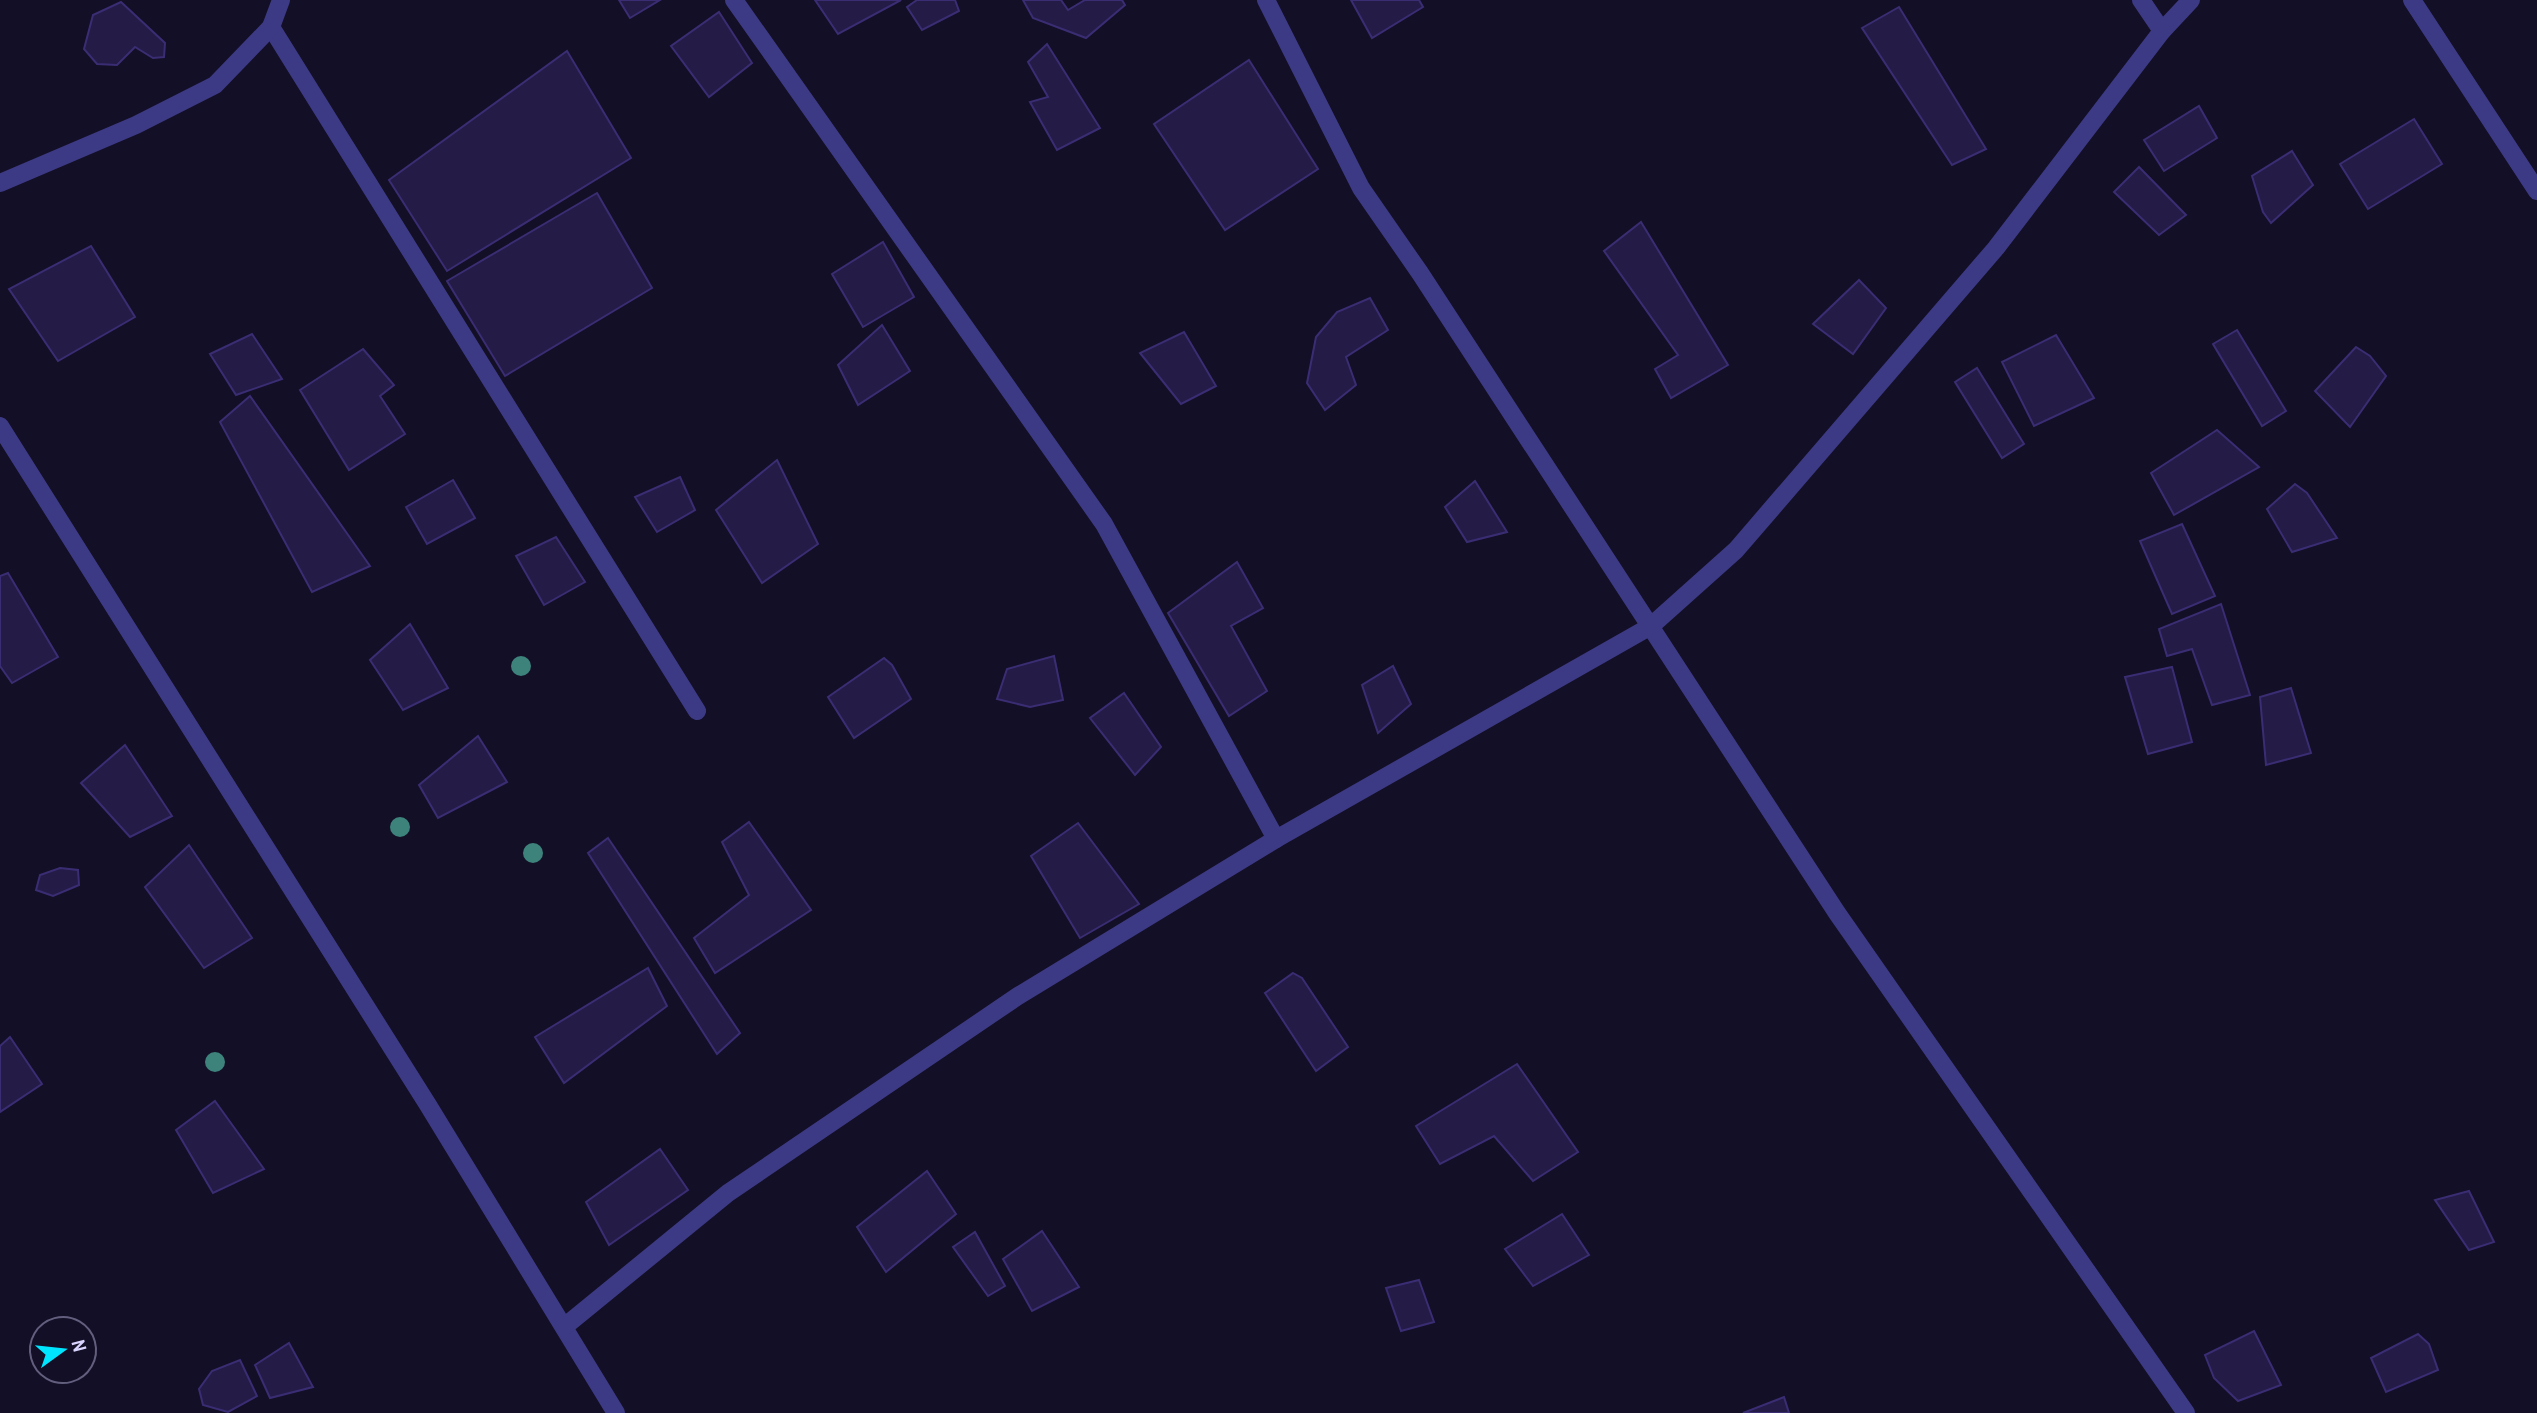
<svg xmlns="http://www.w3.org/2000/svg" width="2537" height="1413" viewBox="0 0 2537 1413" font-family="'Archivo Narrow',sans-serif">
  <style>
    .building { fill: #241b47; stroke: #3b2d73; stroke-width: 2 }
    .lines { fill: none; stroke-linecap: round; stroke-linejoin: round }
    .minor { stroke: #3d3a85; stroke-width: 18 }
    .tree { fill: #3d827b }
  </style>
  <rect width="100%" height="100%" fill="#130f26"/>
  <g class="building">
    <polygon points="619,0 660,0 630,18"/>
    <polygon points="815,0 901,0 838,34"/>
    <polygon points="917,0 955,0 959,11 922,30 907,7"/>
    <polygon points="1023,0 1061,0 1068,10 1085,0 1122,0 1125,5 1086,38 1033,18"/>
    <polygon points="1351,0 1419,0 1423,7 1372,38"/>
    <polygon points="121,2 165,43 164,57 153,58 135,47 117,65 97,64 84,49 93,15"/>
    <polygon points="1899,7 1986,149 1952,165 1862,28"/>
    <polygon points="719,12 752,63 709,97 671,46"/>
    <polygon points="1047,44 1100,128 1057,150 1030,102 1048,97 1028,62"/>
    <polygon points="567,51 631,158 447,271 389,180"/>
    <polygon points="1249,60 1318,169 1225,230 1154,124"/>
    <polygon points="2199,106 2217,138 2164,171 2144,140"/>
    <polygon points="2414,119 2442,164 2368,209 2340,164"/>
    <polygon points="2292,151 2313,185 2271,223 2263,212 2252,176"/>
    <polygon points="2139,167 2186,215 2159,235 2114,192"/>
    <polygon points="597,193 652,288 505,376 447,281"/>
    <polygon points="1641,222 1728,365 1671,398 1655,369 1678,355 1604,251"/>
    <polygon points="883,242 914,297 863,327 832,274"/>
    <polygon points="91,246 135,317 58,361 9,289"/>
    <polygon points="1859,280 1886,308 1853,354 1813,324"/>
    <polygon points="1370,298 1388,330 1346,357 1356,385 1325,410 1307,383 1316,337 1337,312"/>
    <polygon points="882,325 910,371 858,405 838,365"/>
    <polygon points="2237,330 2286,411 2262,426 2213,344"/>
    <polygon points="1184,332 1216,386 1181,404 1140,353"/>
    <polygon points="252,334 282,379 236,395 210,354"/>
    <polygon points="2056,335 2094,398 2034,426 2002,362"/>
    <polygon points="2356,347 2370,356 2386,376 2350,427 2315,391"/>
    <polygon points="363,349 394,385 380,396 405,434 349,470 300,390"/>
    <polygon points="1977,368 2024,444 2002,458 1955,382"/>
    <polygon points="250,396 370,566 312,592 220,422"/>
    <polygon points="2217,430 2259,467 2174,515 2151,473"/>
    <polygon points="777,460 818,544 762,583 716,510"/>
    <polygon points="680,477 695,510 657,532 635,497"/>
    <polygon points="453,480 475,518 427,544 406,507"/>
    <polygon points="1475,481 1507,532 1467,542 1445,507"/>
    <polygon points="2295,484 2307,493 2337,538 2292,552 2267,509"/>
    <polygon points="2182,524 2215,596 2172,614 2140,541"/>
    <polygon points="556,537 585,582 544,605 516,556"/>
    <polygon points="1237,562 1263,608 1231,626 1267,691 1229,716 1168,613"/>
    <polygon points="8,573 58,657 12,683 0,666 0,576"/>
    <polygon points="2221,604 2250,695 2212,705 2192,649 2167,656 2159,629"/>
    <polygon points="410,624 448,688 403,710 370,660"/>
    <polygon points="1054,656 1063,700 1030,707 997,699 1007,669"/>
    <polygon points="884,658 892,665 911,699 854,738 828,697"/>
    <polygon points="1393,666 1411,704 1378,733 1362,685"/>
    <polygon points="2172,667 2192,742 2148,754 2125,677"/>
    <polygon points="2291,688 2311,753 2266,765 2260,697"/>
    <polygon points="1124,693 1161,747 1135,775 1090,718"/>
    <polygon points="478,736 507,782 438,818 419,785"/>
    <polygon points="125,745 172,816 130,837 81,783"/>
    <polygon points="749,822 811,910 715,973 694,938 749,895 722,842"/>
    <polygon points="1078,823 1139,904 1080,938 1031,856"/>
    <polygon points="608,838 740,1033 717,1054 588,853"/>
    <polygon points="189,845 252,938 204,968 145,887"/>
    <polygon points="60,868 78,870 79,885 53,896 36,890 40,875"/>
    <polygon points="648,968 667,1006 564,1083 535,1037"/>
    <polygon points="1293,973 1302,978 1348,1047 1316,1071 1265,993"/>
    <polygon points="10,1037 42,1084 0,1112 0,1046"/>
    <polygon points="1517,1064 1578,1152 1533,1181 1494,1136 1440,1164 1416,1126"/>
    <polygon points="215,1101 264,1169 213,1193 176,1130"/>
    <polygon points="660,1149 688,1190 609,1245 586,1202"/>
    <polygon points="927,1171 956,1214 886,1272 857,1227"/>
    <polygon points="2469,1191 2494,1242 2469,1250 2435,1200"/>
    <polygon points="1562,1214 1589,1255 1533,1286 1505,1249"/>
    <polygon points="1042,1231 1079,1287 1032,1311 1003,1259"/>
    <polygon points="975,1232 1005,1286 988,1296 953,1247"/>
    <polygon points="1419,1280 1434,1322 1401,1331 1386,1288"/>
    <polygon points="2254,1331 2281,1385 2238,1401 2214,1378 2205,1355"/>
    <polygon points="2418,1334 2429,1344 2438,1370 2386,1392 2371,1358"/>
    <polygon points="289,1343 313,1387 270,1398 255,1365"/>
    <polygon points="240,1360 257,1396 228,1412 203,1405 199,1389 212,1371"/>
    <polygon points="1784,1397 1789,1413 1743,1413"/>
  </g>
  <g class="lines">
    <g class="minor">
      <polyline points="734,0 1104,524 1276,839"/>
      <polyline points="1266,0 1361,188 1420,273 1837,913 2186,1413"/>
      <polyline points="2141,0 2162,31"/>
      <polyline points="2412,0 2537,191"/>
      <polyline points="271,27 697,711"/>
      <polyline points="0,183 136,125 215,85 271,27 281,0"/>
      <polyline points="0,426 428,1105 616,1413"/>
      <polyline points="564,1327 728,1193 1018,996 1276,839 1651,626 1736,550 1996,248 2162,31 2191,0"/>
    </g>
  </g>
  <g class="tree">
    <circle cx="521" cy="666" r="10"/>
    <circle cx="400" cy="827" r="10"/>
    <circle cx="533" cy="853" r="10"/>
    <circle cx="215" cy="1062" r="10"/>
  </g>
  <g transform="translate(63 1350) rotate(75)"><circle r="33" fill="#130f26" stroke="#625e7d" stroke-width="2"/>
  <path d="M0-5L12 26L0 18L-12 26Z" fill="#00e5ff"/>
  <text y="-10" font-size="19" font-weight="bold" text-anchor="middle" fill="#d9d4ff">N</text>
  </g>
</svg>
